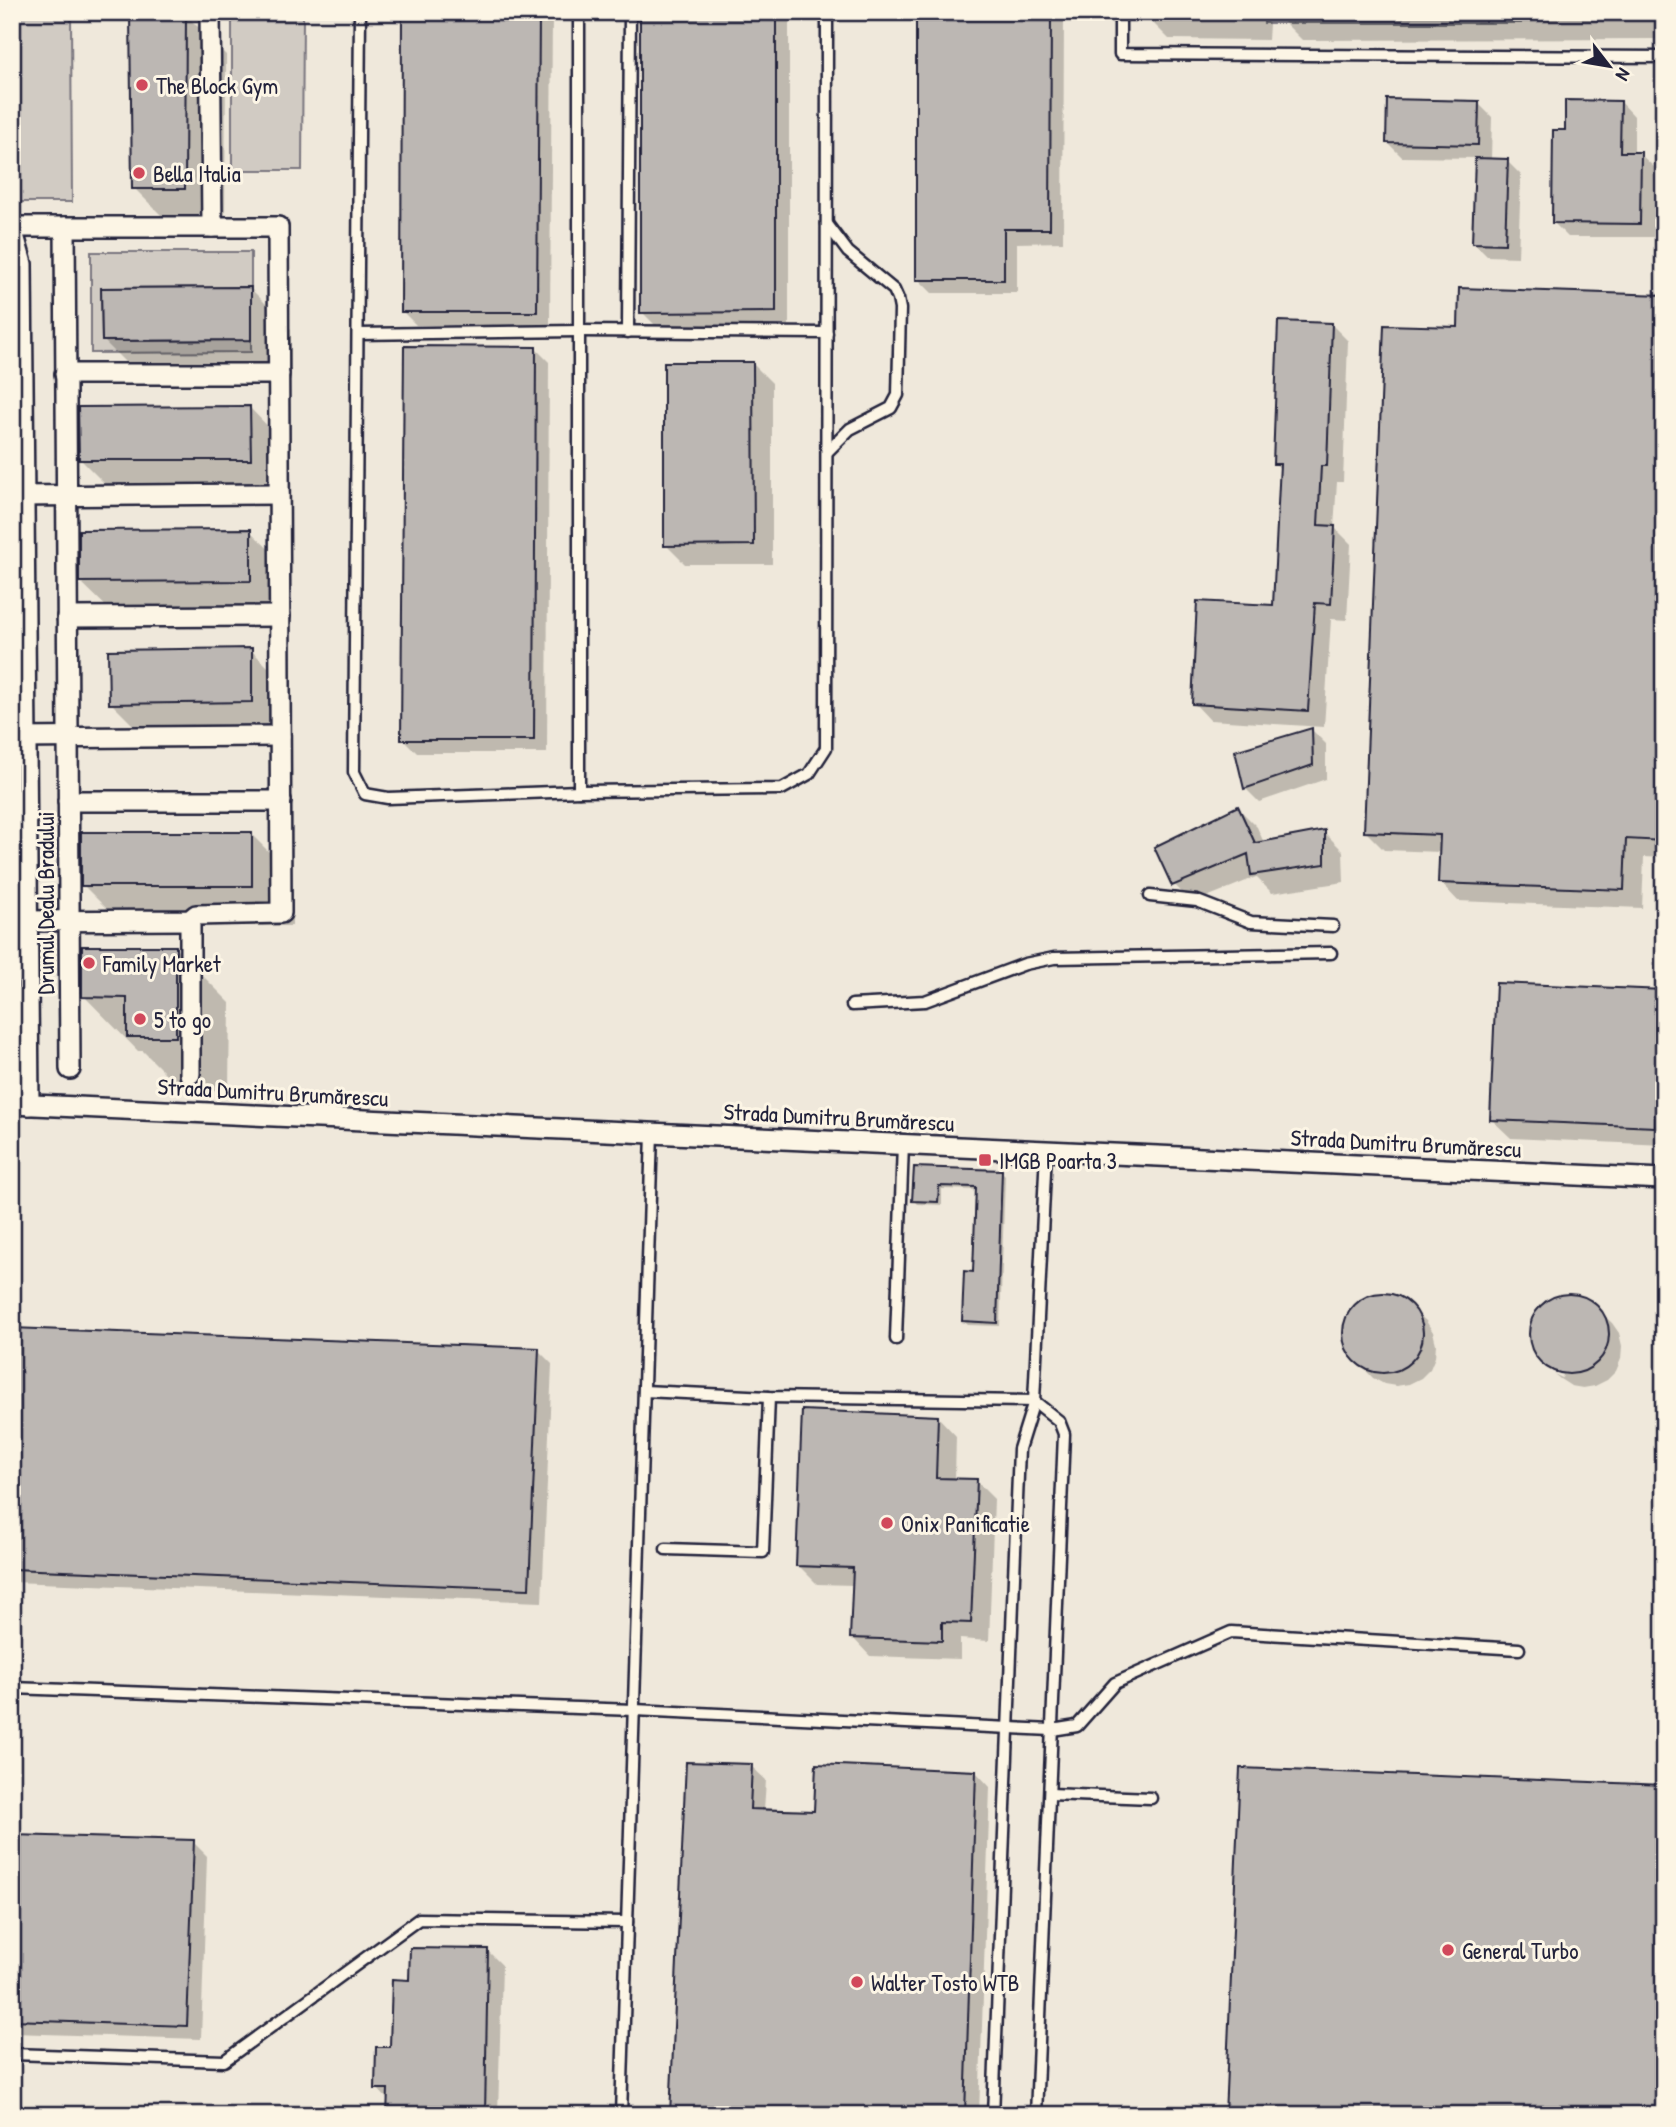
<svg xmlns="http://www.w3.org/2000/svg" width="1676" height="2127" viewBox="0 0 1676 2127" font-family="'Patrick Hand',sans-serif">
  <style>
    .green { fill: #d1cbc3; stroke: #7a767f; stroke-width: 2 }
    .shadow { fill: #0003 }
    .building { fill: #bcb7b3; stroke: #22223b; stroke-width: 2 }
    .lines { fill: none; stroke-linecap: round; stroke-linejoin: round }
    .lane-casing { stroke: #22223b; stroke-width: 15 }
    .street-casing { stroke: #22223b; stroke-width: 24 }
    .lane { stroke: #fcf5e5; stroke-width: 10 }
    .street { stroke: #fcf5e5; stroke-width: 19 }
    .poi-dot { fill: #d1495b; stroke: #fcf5e5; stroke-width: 2.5 }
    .labels { text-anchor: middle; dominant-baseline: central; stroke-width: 6; stroke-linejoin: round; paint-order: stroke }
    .poi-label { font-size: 23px; fill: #22223b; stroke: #fcf5e5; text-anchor: start }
    .street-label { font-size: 23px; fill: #22223b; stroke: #fcf5e5 }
  </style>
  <rect width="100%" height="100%" fill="#efe8db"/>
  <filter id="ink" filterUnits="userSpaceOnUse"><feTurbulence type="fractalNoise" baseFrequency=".0143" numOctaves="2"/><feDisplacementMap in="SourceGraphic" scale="14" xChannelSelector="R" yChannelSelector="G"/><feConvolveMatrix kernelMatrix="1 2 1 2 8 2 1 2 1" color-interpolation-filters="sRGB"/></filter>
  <g filter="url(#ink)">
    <g class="green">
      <polygon points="12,12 71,12 72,202 18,202 12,185"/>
      <polygon points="232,12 303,12 302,170 232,170"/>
      <rect x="1264" y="12" width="257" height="11"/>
      <polygon points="91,252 251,252 251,287 101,288 102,341 251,340 251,352 91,353"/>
    </g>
    <g class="shadow">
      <polygon points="404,12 552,12 550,325 416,325 402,311"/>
      <polygon points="642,12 789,12 789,325 656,326 642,312"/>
      <polygon points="918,12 1064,13 1063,242 1017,243 1017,293 932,293 918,279"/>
      <polygon points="1142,12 1258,12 1269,24 1268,40 1169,39"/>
      <polygon points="1274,12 1650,12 1661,25 1661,39 1302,40"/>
      <polygon points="185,14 226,55 225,229 175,229 134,188"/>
      <polygon points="1621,102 1634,116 1634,153 1640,154 1654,167 1653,237 1568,237 1554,223 1566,131"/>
      <polygon points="1478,103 1492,117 1491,160 1507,161 1521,175 1518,257 1487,256 1473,242 1477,158 1402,157 1388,143"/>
      <polygon points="250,288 291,329 291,380 144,381 103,340"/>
      <polygon points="1664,297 1664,858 1644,857 1642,908 1458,901 1440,882 1441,852 1384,850 1365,831 1459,329"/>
      <polygon points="1331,324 1348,341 1343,482 1337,482 1334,527 1351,544 1347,620 1331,619 1324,727 1210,720 1194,703 1275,606 1281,470 1275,463"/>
      <polygon points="535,348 549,362 547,753 417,753 403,739"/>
      <polygon points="753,364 772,383 772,564 685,564 666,545"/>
      <polygon points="250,408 290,449 291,500 121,500 80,459"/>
      <polygon points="12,448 14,450 14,500 12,500"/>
      <polygon points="250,531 291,571 291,621 122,622 81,582"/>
      <polygon points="12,571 14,573 14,623 12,623"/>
      <polygon points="251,650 292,691 292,742 152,744 111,703"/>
      <polygon points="1312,730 1326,744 1326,779 1259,802 1245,788"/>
      <polygon points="1238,808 1257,827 1264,843 1324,832 1343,851 1344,882 1272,893 1256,877 1192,903 1174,884"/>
      <polygon points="251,834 292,875 292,926 124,926 83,885"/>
      <polygon points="12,872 15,875 15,927 12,927"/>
      <polygon points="175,948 230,1003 229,1091 183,1091 143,1051 138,1051 84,996"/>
      <polygon points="12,983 29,1000 29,1051 12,1051"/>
      <polygon points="1664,992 1664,1145 1511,1138 1492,1120"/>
      <polygon points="915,1168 1001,1171 1005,1175 1000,1326 968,1325 963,1321 974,1274 977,1190 942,1189 942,1205 918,1204 914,1200"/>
      <polygon points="1376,1295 1388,1295 1400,1298 1426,1321 1433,1332 1436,1344 1435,1357 1430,1369 1421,1378 1409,1384 1396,1386 1384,1384 1373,1378 1350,1354 1345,1342 1344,1329 1347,1317 1354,1307 1364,1299"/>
      <polygon points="1562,1296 1574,1296 1587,1300 1612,1323 1619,1333 1622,1346 1621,1359 1616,1371 1607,1380 1595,1386 1583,1388 1571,1386 1560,1379 1554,1374 1562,1378 1563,1375 1547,1367 1536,1355 1531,1344 1530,1331 1534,1319 1540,1308 1550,1301"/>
      <polygon points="12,1329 538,1350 552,1364 542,1602 12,1582"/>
      <polygon points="938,1417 956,1436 955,1480 976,1481 994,1499 989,1641 960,1639 960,1659 870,1656 852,1637 854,1585 817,1584 798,1565"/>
      <polygon points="751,1766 766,1780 764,1811 816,1813 976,1772 990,1787 979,2115 672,2115"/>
      <polygon points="12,1837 193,1842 207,1856 201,2039 12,2033"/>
      <polygon points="488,1951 502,1965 498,2115 389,2115 389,2101 377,2088 392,2049 411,1981"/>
    </g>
    <g class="building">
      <polygon points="130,12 186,12 185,189 132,189"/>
      <polygon points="402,12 539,12 537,312 401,312"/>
      <polygon points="640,12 776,12 776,312 640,313"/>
      <polygon points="916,12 1051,12 1050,229 1004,229 1004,280 916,280"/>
      <polygon points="1387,99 1479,101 1478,145 1386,143"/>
      <polygon points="1565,100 1621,101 1620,152 1641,152 1640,224 1552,223 1553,130 1565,130"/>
      <polygon points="1475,158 1508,159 1505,244 1472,243"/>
      <polygon points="251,287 251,340 102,341 101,288"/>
      <polygon points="1459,288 1664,295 1664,841 1626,839 1624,890 1438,883 1440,835 1364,832 1384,325 1458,327"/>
      <polygon points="1278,321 1332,323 1327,466 1321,466 1318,525 1335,526 1331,604 1315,603 1308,711 1192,704 1197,601 1273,605 1280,464 1273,464"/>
      <polygon points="404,346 536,347 534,740 401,740"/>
      <polygon points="664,362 753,362 754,545 664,546"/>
      <polygon points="250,406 251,460 79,460 78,407"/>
      <polygon points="251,529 251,581 79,582 79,530"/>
      <polygon points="252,648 252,702 109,704 108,650"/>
      <polygon points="1312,728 1313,765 1244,789 1235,751"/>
      <polygon points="1238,806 1255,843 1325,830 1325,864 1251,875 1248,854 1172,886 1154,847"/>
      <rect x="81" y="832" width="171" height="54"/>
      <polygon points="82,946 176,946 176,1037 127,1037 127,998 82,997"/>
      <polygon points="1496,983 1664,990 1664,1099 1656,1099 1655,1127 1490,1120"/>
      <polygon points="914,1167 1002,1170 997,1323 962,1321 964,1271 973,1272 976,1187 939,1186 938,1202 912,1201"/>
      <circle cx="1383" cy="1333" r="40"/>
      <circle cx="1569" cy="1334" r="40"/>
      <polygon points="12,1328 539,1348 529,1589 12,1569"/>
      <polygon points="802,1410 938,1416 936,1478 977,1479 971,1623 942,1622 942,1641 850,1638 853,1568 796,1566"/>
      <polygon points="686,1762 752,1764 750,1809 814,1811 816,1764 976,1771 965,2115 670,2115"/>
      <polygon points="1240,1768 1664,1785 1664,2115 1225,2115"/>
      <polygon points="12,1835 194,1840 187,2026 12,2020"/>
      <polygon points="410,1948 488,1949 485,2115 387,2115 388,2089 375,2089 376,2047 390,2047 392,1979 409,1980"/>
    </g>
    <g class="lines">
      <defs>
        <g id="lane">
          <polyline points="360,12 354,772 365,794 388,798 579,791 782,789 809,774 826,748 827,12"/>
          <polyline points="1120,12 1120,54 1664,57"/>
          <polyline points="827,224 848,252 894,290 898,299 900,309 898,395 891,408 850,429 827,452"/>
          <polyline points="628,332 630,12"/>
          <polyline points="358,334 579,331 827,333"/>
          <polyline points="579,791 579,12"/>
          <polyline points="1150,896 1197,901 1251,922 1333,926"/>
          <polyline points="852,1005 925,1001 1025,964 1054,958 1331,953"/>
          <polyline points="896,1339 903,1144"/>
          <polyline points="644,1391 769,1397 1034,1401 1059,1421 1064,1434 1036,2115"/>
          <polyline points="666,1549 763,1552 769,1397"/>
          <polyline points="12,1688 634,1710 1052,1730 1077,1726 1115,1683 1231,1632 1519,1649"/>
          <polyline points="1050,1794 1151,1798"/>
          <polyline points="12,2054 224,2061 419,1919 627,1922"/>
          <polyline points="621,2115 652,1133"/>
          <polyline points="993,2115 1019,1449 1034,1401 1046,1151"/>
        </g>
        <g id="street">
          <polyline points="210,12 212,227"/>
          <polyline points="12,227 278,227 281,913 196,915 190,920 12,921"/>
          <polyline points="65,227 70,1069"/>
          <polyline points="12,228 22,264 29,1105"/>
          <polyline points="65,374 279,374"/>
          <polyline points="13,496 279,494"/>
          <polyline points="67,617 280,616"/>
          <polyline points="15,738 280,736"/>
          <polyline points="68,801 281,801"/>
          <polyline points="190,1074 190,920"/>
          <polyline points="12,1104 1664,1179"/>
        </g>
      </defs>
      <use href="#lane" class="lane-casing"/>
      <use href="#street" class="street-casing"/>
      <use href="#lane" class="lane"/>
      <use href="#street" class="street"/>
    </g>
  </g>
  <g class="poi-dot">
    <circle cx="142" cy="85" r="7"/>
    <circle cx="139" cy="173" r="7"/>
    <circle cx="89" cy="963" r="7"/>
    <circle cx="140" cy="1019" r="7"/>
    <rect x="978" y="1153" width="14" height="14" rx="3.5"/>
    <circle cx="887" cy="1523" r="7"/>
    <circle cx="1448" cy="1950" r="7"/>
    <circle cx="857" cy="1982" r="7"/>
  </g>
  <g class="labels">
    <g class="poi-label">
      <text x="156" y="85">The Block Gym</text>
      <text x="153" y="173">Bella Italia</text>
      <text x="103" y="963">Family Market</text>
      <text x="154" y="1019">5 to go</text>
      <text x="999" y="1160">IMGB Poarta 3</text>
      <text x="901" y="1523">Onix Panificatie</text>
      <text x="1462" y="1950">General Turbo</text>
      <text x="871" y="1982">Walter Tosto WTB</text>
    </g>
    <g class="street-label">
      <text transform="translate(45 903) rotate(-90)">Drumul Dealu Bradului</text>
      <text transform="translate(273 1092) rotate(3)">Strada Dumitru Brumărescu</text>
      <text transform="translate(839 1117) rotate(3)">Strada Dumitru Brumărescu</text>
      <text transform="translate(1406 1143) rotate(3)">Strada Dumitru Brumărescu</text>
    </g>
  </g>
  <rect width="1676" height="2127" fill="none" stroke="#fcf5e5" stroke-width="42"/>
  <rect x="21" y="21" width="1634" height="2085" fill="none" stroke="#22223b" stroke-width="2.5" filter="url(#ink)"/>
  <g transform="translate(1609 66) rotate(121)" stroke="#fcf5e5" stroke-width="5" paint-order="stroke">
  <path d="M0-5L12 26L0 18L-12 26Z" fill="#22223b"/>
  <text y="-10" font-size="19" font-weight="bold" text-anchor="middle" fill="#22223b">N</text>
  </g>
</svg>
